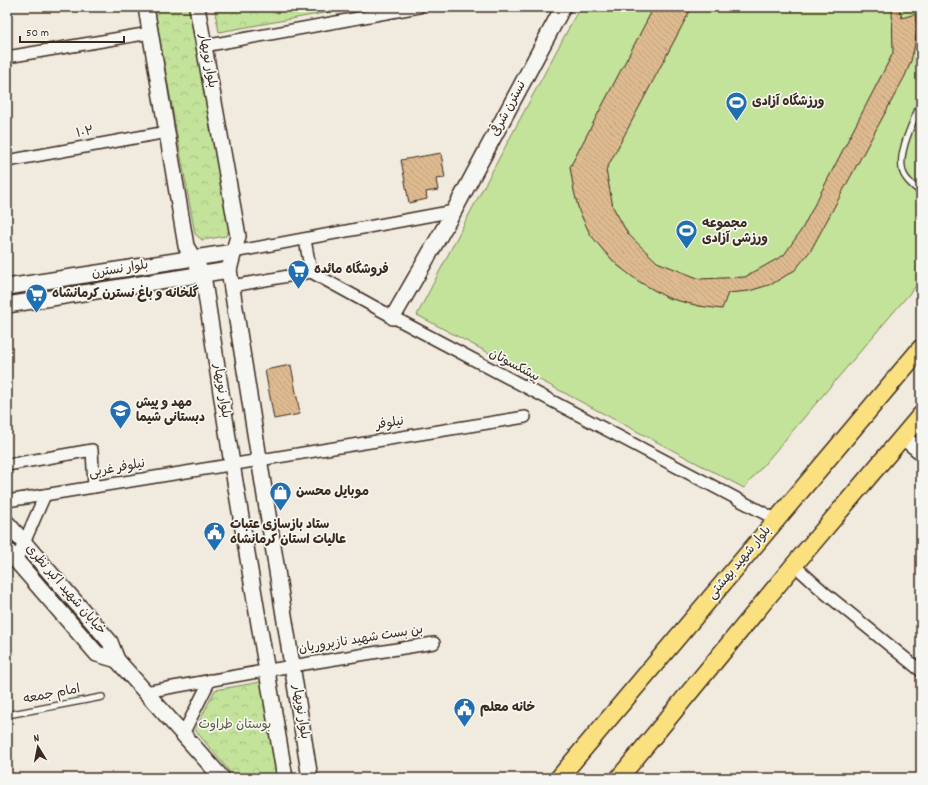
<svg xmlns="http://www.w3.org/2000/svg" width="928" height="785" viewBox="0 0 928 785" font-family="Dekko,'Playpen Sans Arabic',sans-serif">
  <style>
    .park { fill: url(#park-crowns); stroke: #7f865c }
    .pitch { fill: #c3e29a; stroke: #7f865c }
    .building { fill: url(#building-back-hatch); stroke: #3b2a1e }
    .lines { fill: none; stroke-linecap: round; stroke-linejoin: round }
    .lane-casing { stroke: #3b2a1e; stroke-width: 8 }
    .street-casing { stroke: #3b2a1e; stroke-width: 14 }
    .secondary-casing { stroke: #3b2a1e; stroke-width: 18 }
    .primary-casing { stroke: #3b2a1e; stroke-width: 20 }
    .lane { stroke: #f6f6f2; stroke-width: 5.5 }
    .street { stroke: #f6f6f2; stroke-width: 11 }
    .secondary { stroke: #f6f6f2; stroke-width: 15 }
    .primary { stroke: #fbe080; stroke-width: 17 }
    .labels { text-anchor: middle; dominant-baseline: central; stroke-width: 3.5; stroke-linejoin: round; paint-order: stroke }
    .street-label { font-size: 13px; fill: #3b2a1e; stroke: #f6f6f2 }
    .poi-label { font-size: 13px; font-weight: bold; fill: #3b2a1e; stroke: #f6f6f2; text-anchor: start }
    .park-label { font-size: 13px; fill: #5d583d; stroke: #f6f6f2 }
  </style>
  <defs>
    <pattern id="park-crowns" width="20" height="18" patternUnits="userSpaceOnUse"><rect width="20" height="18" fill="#c3e29a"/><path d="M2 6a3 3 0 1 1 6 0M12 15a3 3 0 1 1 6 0" fill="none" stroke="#a8c284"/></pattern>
    <pattern id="building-back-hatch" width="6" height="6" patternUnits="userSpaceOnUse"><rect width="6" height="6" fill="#deba8f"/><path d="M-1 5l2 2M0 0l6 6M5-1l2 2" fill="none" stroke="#bfa07b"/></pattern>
  </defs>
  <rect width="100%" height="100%" fill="#f1eade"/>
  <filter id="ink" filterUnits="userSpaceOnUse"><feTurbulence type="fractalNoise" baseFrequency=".025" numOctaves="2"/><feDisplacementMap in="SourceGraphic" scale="8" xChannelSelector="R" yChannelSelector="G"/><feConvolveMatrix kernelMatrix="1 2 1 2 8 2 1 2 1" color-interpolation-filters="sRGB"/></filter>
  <g filter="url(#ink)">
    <g class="park">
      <polygon points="154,7 189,7 230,228 226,236 202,240 195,234"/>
      <polygon points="214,7 357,7 219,32"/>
      <polygon points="261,682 279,778 235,778 195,730 215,690"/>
    </g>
    <polygon class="pitch" points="580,7 921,7 921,280 744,488 417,315 465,222"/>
    <g class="building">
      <polygon points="654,7 692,7 606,170 613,207 628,234 657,262 700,279 745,277 784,255 802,229 893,53 892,7 899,7 902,18 915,14 917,29 915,44 911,61 905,76 811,250 795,270 772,284 749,291 728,293 722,309 699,306 668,298 638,281 617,265 603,250 590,234 579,211 574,191 570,167"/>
      <polygon points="441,153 445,178 436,179 438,190 426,192 427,199 409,203 401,160"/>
      <polygon points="291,365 300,414 274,419 265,370"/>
    </g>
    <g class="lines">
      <defs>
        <g id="lane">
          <path d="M921 102C914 121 899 149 902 168 903 178 914 187 921 192"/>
          <polyline points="7,715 102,697"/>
        </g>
        <g id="street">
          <polyline points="204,46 419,7"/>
          <polyline points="7,57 150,33"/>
          <polyline points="7,161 167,132"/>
          <polyline points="305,240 311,272"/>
          <polyline points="233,252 454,211"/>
          <polyline points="232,286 311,272 393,317 777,520"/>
          <polyline points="7,465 92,450 94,487"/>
          <polyline points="7,501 525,417"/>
          <polyline points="16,561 45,495"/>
          <polyline points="794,565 825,593 921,671"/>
          <polyline points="145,692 292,666 434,643"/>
          <polyline points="183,734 210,680"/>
        </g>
        <g id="secondary">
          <polyline points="146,7 186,246 203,275 232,464 285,778"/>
          <polyline points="197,7 238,236 229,270 310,778"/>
          <polyline points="7,287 233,252"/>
          <polyline points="7,305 229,270"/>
          <polyline points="393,317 454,211 563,7"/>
          <polyline points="903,437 921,452"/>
          <polyline points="7,523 110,642 117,660 222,778"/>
          <polyline points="7,550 97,654 117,660"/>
        </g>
        <g id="primary">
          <polyline points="559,778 921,348"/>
          <polyline points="619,778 794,565 921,415"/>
        </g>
      </defs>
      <use href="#lane" class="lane-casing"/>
      <use href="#street" class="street-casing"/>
      <use href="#secondary" class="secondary-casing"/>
      <use href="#primary" class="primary-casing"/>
      <use href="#lane" class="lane"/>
      <use href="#street" class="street"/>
      <use href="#secondary" class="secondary"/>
      <use href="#primary" class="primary"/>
    </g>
  </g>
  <defs>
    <symbol id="stadium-pin" viewBox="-11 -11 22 30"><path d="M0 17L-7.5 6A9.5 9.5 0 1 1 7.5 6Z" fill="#1f6fb2" stroke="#f6f6f2"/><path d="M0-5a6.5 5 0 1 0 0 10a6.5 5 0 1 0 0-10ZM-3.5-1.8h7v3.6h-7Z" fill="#fff"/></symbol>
    <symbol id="supermarket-pin" viewBox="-11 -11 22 30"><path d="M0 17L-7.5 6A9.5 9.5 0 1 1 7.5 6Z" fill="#1f6fb2" stroke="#f6f6f2"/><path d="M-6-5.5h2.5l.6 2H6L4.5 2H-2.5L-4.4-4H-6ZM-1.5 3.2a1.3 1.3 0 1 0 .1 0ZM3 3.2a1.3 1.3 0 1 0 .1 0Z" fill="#fff"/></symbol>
    <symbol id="school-pin" viewBox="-11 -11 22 30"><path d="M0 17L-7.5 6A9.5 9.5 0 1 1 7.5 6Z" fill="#1f6fb2" stroke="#f6f6f2"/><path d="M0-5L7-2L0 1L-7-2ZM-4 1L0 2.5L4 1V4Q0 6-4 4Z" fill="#fff"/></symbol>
    <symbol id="shop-pin" viewBox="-11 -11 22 30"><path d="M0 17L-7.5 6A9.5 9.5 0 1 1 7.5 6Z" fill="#1f6fb2" stroke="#f6f6f2"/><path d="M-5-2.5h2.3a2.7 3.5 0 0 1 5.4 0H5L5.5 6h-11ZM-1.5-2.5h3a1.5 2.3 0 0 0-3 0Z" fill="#fff"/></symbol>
    <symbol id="civic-pin" viewBox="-11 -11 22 30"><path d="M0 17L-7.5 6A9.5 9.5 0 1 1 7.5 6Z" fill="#1f6fb2" stroke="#f6f6f2"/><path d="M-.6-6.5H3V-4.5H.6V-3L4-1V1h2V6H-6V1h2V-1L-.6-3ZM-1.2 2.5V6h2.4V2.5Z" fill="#fff"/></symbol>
  </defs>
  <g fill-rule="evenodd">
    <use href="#stadium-pin" x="724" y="90" width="25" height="34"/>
    <use href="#stadium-pin" x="674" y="218" width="25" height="34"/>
    <use href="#supermarket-pin" x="286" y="258" width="25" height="34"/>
    <use href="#supermarket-pin" x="24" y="282" width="25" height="34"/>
    <use href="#school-pin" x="108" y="398" width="25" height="34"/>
    <use href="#shop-pin" x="268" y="480" width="25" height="34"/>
    <use href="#civic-pin" x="202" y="520" width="25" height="34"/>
    <use href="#civic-pin" x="452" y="696" width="25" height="34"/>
  </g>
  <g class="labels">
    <g class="street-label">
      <text transform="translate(207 61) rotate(80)">بلوار نوبهار</text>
      <text transform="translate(509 109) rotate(-62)">نسترن شرقی</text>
      <text transform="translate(85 133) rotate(-10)">۱۰۲</text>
      <text transform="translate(120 270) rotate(-9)">بلوار نسترن</text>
      <text transform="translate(514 366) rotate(28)">پیشکسوتان</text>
      <text transform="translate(221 391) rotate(81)">بلوار نوبهار</text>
      <text transform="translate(390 424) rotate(-9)">نیلوفر</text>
      <text transform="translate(117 469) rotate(-10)">نیلوفر غربی</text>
      <text transform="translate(740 563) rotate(-50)">بلوار شهید بهشتی</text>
      <text transform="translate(65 590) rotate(49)">خیابان شهید اکبر نظری</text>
      <text transform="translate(361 640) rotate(-9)">بن بست شهید نازپروریان</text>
      <text transform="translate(52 695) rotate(-11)">امام جمعه</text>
      <text transform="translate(300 712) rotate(81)">بلوار نوبهار</text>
    </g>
    <g class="poi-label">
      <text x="752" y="102">ورزشگاه آزادی</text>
      <text x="702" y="224">مجموعه<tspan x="702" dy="15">ورزشی آزادی</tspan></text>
      <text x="314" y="270">فروشگاه مائده</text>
      <text x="52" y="294">گلخانه و باغ نسترن کرمانشاه</text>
      <text x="136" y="403">مهد و پیش<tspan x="136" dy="15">دبستانی شیما</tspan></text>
      <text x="296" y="492">موبایل محسن</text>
      <text x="230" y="525">ستاد بازسازی عتبات<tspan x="230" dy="15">عالیات استان کرمانشاه</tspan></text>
      <text x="480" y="708">خانه معلم</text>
    </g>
    <g class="park-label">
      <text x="235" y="725">بوستان طراوت</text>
    </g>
  </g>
  <rect width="928" height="785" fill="none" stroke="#f6f6f2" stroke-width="24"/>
  <rect x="12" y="12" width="904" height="761" fill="none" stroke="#3b2a1e" stroke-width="1.5" filter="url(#ink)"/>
  <g transform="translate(38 747) rotate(350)" stroke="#f6f6f2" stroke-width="3" paint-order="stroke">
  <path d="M0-3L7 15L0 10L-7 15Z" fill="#3b2a1e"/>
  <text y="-6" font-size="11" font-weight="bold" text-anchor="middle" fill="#3b2a1e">N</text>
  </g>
  <path d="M20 36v6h104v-6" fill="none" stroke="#3b2a1e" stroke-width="2"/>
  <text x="26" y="36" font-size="12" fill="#3b2a1e" stroke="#f6f6f2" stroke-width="3" paint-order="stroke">50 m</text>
</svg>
